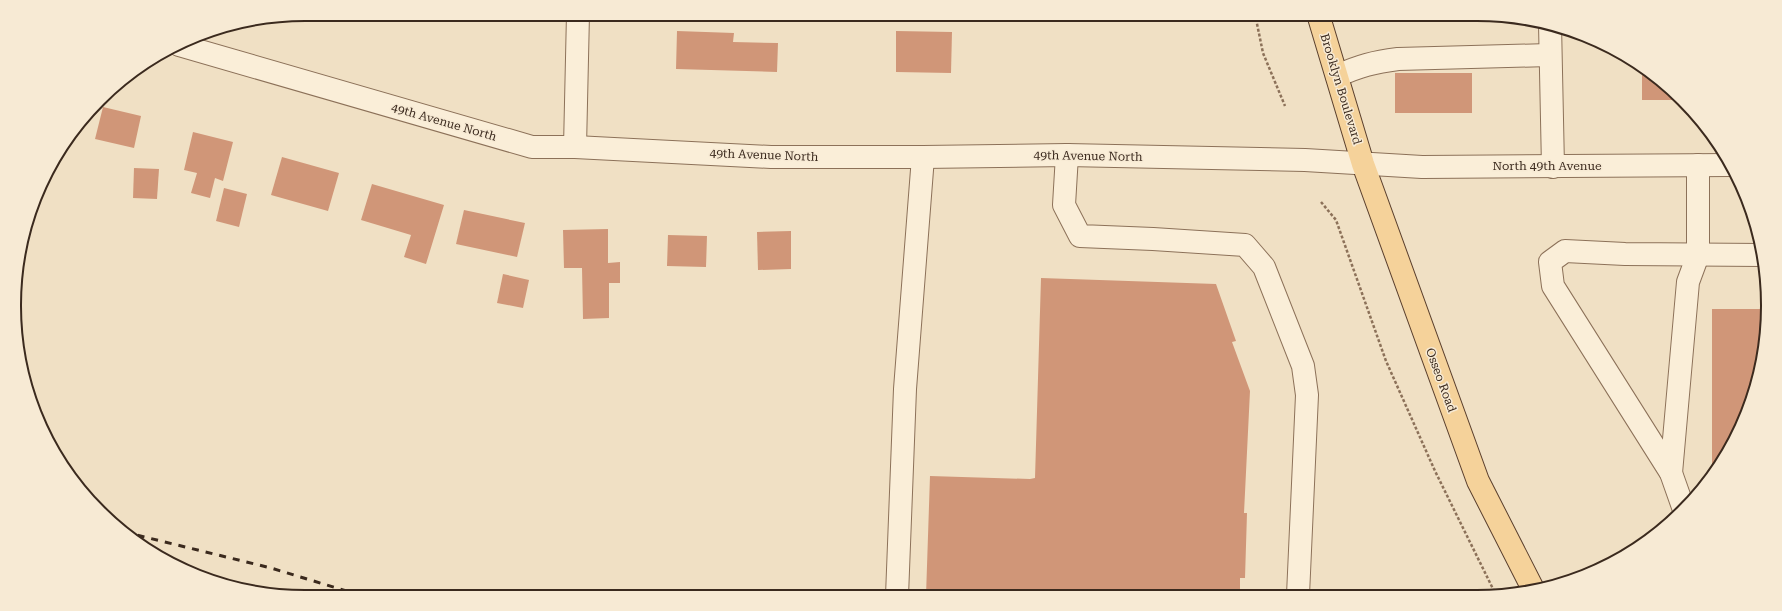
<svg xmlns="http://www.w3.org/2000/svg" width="1782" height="611" viewBox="0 0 1782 611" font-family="'Roboto Serif',serif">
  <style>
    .building { fill: #d09678 }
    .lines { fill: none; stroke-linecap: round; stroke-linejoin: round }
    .minor-casing { stroke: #8c7159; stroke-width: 24 }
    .major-casing { stroke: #5a3f2d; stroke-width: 24 }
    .path { stroke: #8c7159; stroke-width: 2.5; stroke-dasharray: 3 2; stroke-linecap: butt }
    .minor { stroke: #faeed8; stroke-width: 22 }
    .major { stroke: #f5d29a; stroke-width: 22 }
    .rail { stroke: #3b2a1e; stroke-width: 3; stroke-dasharray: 7 7; stroke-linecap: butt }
    .labels { text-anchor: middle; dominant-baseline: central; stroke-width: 3; stroke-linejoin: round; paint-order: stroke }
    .street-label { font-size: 12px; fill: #3b2a1e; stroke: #f7ead4 }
    .rim { fill: none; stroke: #3b2a1e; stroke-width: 2 }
  </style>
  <rect width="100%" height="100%" fill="#f0e0c4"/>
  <g class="building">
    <polygon points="677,31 734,33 733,42 778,43 777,72 676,69"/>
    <polygon points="896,31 952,32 951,73 896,72"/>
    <polygon points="1642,69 1654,74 1675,94 1675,100 1642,100"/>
    <rect x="1395" y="73" width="77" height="40"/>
    <polygon points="103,107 141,116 134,148 95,139"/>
    <polygon points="193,132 233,142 223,181 215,178 210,198 191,193 197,173 184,170"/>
    <polygon points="282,157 339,173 328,211 271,195"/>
    <polygon points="134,168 159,169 157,199 133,198"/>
    <polygon points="372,184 444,205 426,264 404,257 411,235 361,220"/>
    <polygon points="224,188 247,194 239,227 216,221"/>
    <polygon points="464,210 525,223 517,257 456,244"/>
    <polygon points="608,229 608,263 620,262 620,283 609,283 609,318 583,319 582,268 564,268 563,230"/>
    <polygon points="791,231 791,269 758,270 757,232"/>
    <polygon points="668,235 707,236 706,267 667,266"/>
    <polygon points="503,274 529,280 523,308 497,303"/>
    <polygon points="1041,278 1216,284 1236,341 1232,342 1250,391 1244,513 1247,513 1245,578 1240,578 1240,595 926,596 930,476 1030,479 1035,478"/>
    <polygon points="1712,309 1767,309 1767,324 1758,381 1729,451 1712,472"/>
  </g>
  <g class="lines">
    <defs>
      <g id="minor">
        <polyline points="1550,24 1553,167"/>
        <polyline points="179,45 532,147 575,147 771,157 923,157 1067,155 1305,160 1422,167 1731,165"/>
        <path d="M1337 76C1359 66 1374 62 1398 59L1549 55"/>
        <polyline points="575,147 578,14"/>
        <polyline points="1067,155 1064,205 1080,236 1153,239 1245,245 1264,267 1303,366 1307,395 1298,595"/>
        <polyline points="1671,473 1688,282 1698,255 1698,165"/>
        <polyline points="1683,507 1671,473 1553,286 1550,262 1565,251 1625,254 1763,255"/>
        <polyline points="897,596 905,389 923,157"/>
      </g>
      <polyline id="major" points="1318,14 1363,164 1478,481 1533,589"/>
    </defs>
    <use href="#minor" class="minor-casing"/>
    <use href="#major" class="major-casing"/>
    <g class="path">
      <polyline points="1255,14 1263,53 1285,106"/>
      <polyline points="1321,202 1336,220 1386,361 1435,471 1496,595"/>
    </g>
    <use href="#minor" class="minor"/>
    <use href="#major" class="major"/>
    <g class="rail">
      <polyline points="124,532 271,568 366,597"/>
      <polyline points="219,582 239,588"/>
    </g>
  </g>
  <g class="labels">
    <g class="street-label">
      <text transform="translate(1341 89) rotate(73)">Brooklyn Boulevard</text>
      <text transform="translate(444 122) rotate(16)">49th Avenue North</text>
      <text transform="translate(764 155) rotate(2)">49th Avenue North</text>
      <text transform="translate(1088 156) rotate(1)">49th Avenue North</text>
      <text x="1547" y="166">North 49th Avenue</text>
      <text transform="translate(1441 380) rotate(70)">Osseo Road</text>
    </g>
  </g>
  <path d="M0 0H1782V611H0ZM305 21H1477A284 284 0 0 1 1761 305V306A284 284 0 0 1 1477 590H305A284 284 0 0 1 21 306V305A284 284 0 0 1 305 21Z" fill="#f7ead4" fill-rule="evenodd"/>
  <path class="rim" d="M305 21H1477A284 284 0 0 1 1761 305V306A284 284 0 0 1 1477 590H305A284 284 0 0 1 21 306V305A284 284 0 0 1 305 21Z"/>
</svg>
